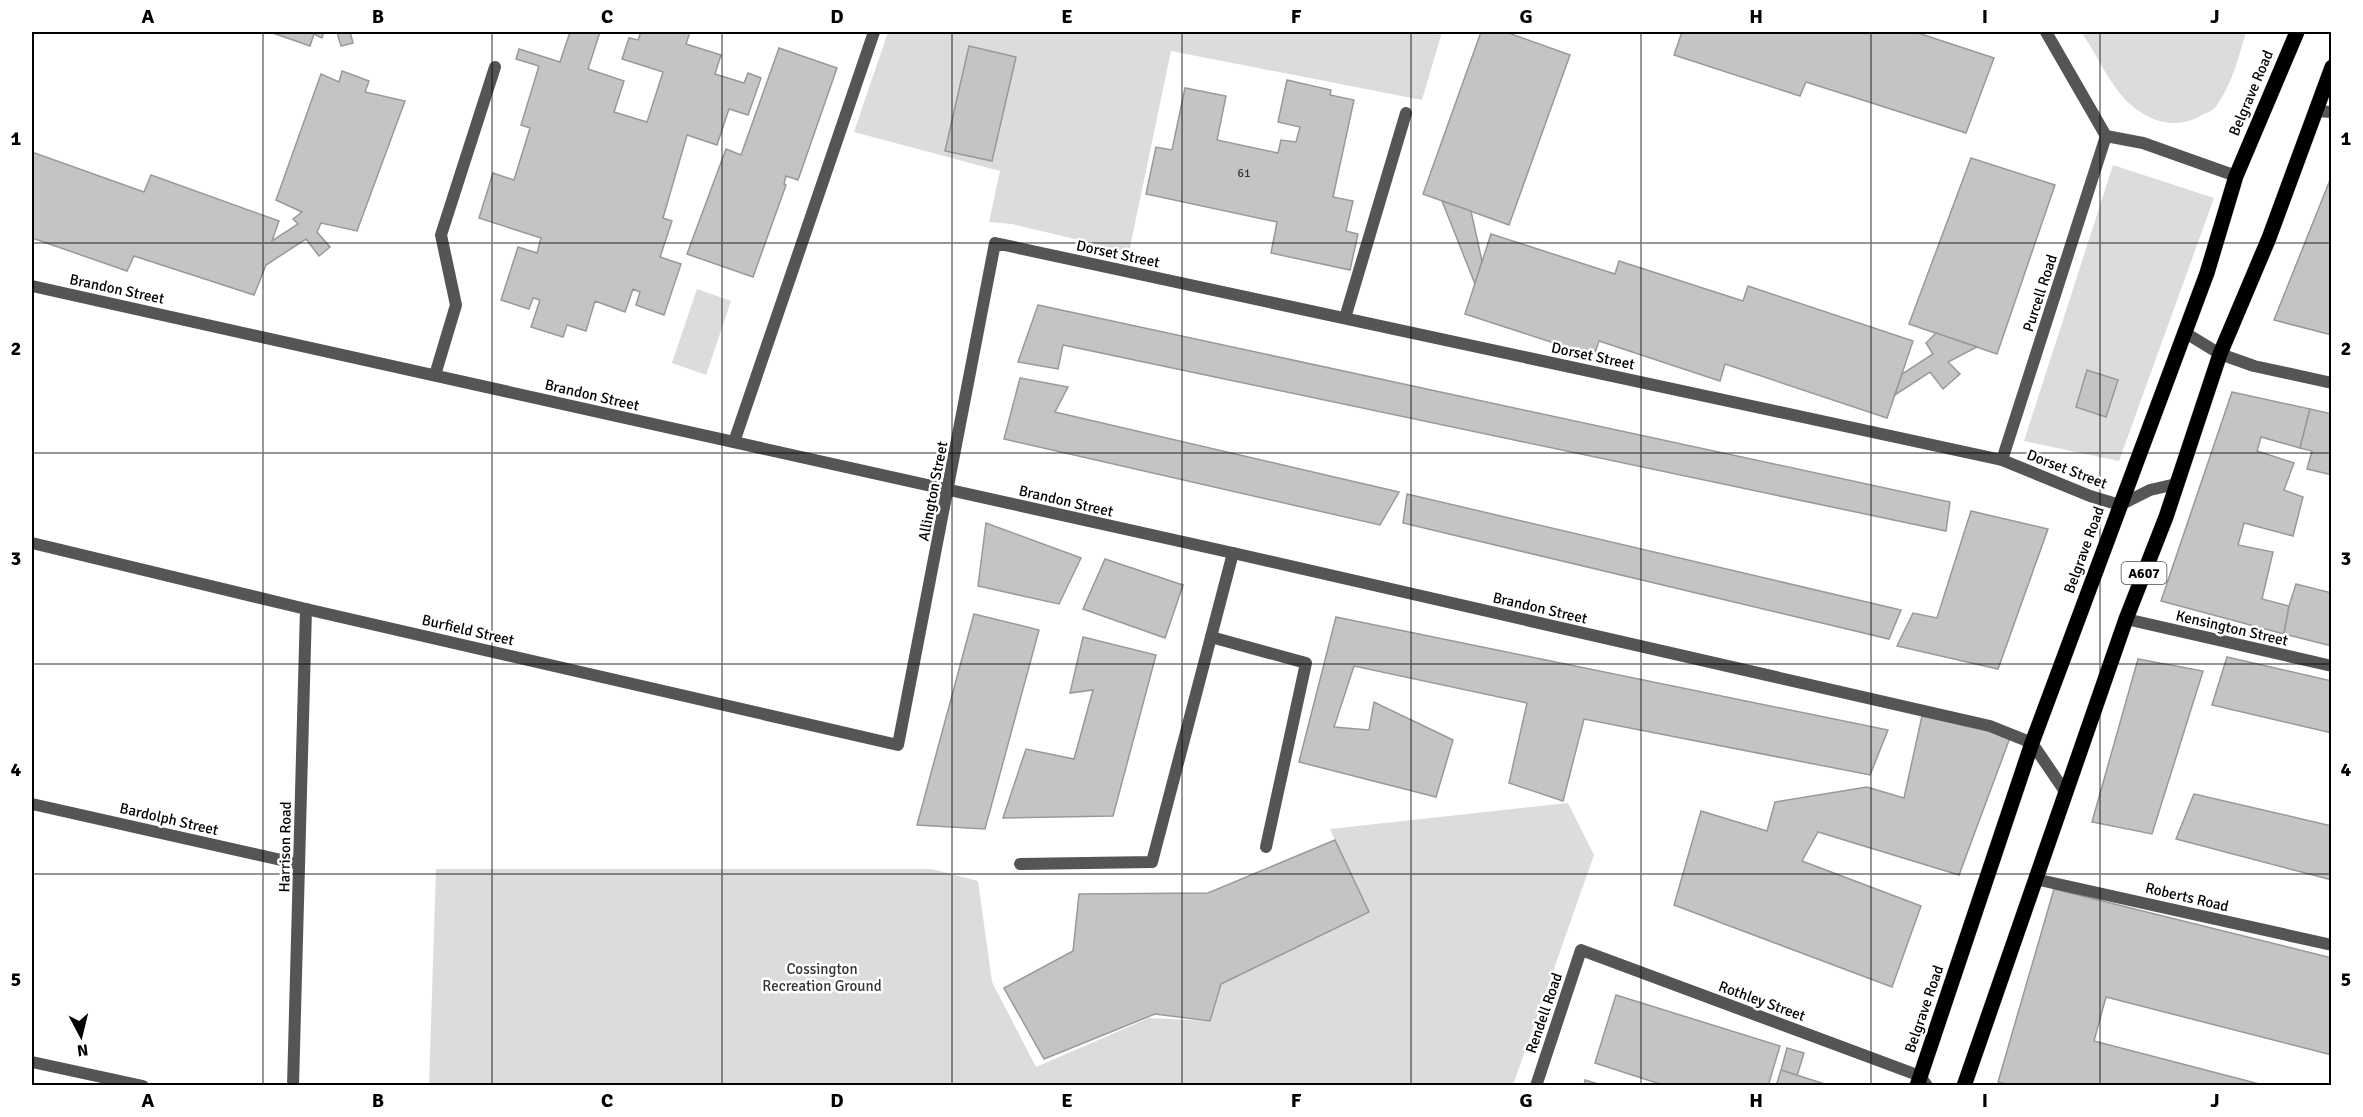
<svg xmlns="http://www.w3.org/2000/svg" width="2363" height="1117" viewBox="0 0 2363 1117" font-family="Signika,sans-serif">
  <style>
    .green { fill: #dcdcdc }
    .building { fill: #c4c4c4; stroke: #999; stroke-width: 1.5 }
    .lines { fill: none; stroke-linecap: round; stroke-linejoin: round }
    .primary-casing { stroke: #dbdbdb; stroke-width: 16 }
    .lane { stroke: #555; stroke-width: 12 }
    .street { stroke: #555; stroke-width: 12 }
    .primary { stroke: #000; stroke-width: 15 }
    .grid { fill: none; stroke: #000; stroke-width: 1.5; stroke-opacity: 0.55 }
    .labels { text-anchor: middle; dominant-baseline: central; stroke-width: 5; stroke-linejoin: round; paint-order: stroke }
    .number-label { font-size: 12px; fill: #313131 }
    .shield { fill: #fff; stroke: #4c4c4c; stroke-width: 1.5 }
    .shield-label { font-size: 14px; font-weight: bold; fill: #000 }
    .street-label { font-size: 15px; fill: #000; stroke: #fff }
    .park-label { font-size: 15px; fill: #333; stroke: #fff }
    .neatline { fill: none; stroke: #000; stroke-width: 2 }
    .grid-label { font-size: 20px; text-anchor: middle; font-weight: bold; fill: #000 }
  </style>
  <rect width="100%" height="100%" fill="#fff"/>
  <g class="green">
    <polygon points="888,32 1442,32 1422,100 1171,51 1129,252 1012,224 989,222 1000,171 854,132"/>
    <path d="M2081 32H2246C2239 56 2232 84 2217 105 2214 110 2207 113 2202 115 2177 130 2151 123 2130 104 2108 84 2098 55 2081 32Z"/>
    <polygon points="2113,165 2214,198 2119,461 2024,441"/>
    <polygon points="697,289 731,301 706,375 672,363"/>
    <polygon points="1568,803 1594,855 1513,1085 429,1086 436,869 932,869 978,881 992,982 1036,1067 1149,1018 1209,1021 1221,984 1368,912 1330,829"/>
  </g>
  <g class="building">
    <polygon points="270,32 324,32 322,38 314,34 310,46"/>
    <polygon points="337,32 350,32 353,43 341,46"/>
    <polygon points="570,32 600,32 588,69 624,81 614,112 647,122 663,72 622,59 629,38 638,40 641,32 690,32 686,44 721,55 715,74 744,83 748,73 761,78 748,115 729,109 717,145 687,135 663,218 672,221 660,257 681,264 664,315 636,305 640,292 633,289 625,312 595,301 586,331 567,325 563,337 531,327 540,300 533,298 529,309 501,300 518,247 537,253 541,238 479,218 493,173 514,180 530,128 521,125 539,66 516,59 519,49 560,62"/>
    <polygon points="1481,32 1506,32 1570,55 1509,225 1423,194"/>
    <polygon points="1682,32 1915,32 1994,58 1966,133 1806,82 1800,96 1674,55"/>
    <polygon points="969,46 1016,57 992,161 945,151"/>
    <polygon points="779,48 837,68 798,180 786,176 784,184 786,185 753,277 687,254 726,149 741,155"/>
    <polygon points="342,71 369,81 365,92 405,101 357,231 321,223 317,232 330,247 319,256 306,239 266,265 254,295 134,256 127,271 32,238 32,152 144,192 151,175 279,221 272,241 298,224 293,219 302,212 276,200 321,74 339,82"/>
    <polygon points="1287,80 1331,90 1330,95 1354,100 1333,197 1353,201 1346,231 1358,234 1350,270 1271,253 1277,222 1146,194 1156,147 1172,150 1185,88 1226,96 1217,140 1278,153 1281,140 1296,142 1300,127 1278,122"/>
    <polygon points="1971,158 2055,185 1997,354 1909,324"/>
    <polygon points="2332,175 2332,335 2274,320"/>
    <polygon points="1442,201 1471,211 1482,261 1475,284"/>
    <polygon points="1491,234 1615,274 1619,261 1743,301 1748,286 1913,341 1887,418 1725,364 1720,381 1599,341 1594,356 1465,314"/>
    <polygon points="1038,305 1950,502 1946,531 1063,345 1058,369 1018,362"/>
    <polygon points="1936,333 1977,347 1948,362 1960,374 1943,389 1930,372 1895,395 1902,374 1933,354 1926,343"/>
    <polygon points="2087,370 2118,380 2106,417 2076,407"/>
    <polygon points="1020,378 1068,387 1055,412 1399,492 1380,525 1004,439"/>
    <polygon points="2232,392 2310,409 2300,448 2261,437 2257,451 2294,463 2284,490 2303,497 2293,536 2244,523 2238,545 2273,552 2262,599 2289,606 2284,634 2161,601"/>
    <polygon points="2310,409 2332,414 2332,475 2307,469 2312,451 2300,448"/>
    <polygon points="1407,494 1901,610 1889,639 1403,523"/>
    <polygon points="1971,511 2048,529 1998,669 1897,646 1913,613 1937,618"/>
    <polygon points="986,523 1081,558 1059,604 978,586"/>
    <polygon points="1105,559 1183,585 1165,638 1083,609"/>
    <polygon points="2296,584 2332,593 2332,646 2284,634 2289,606"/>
    <polygon points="974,614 1039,630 985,829 917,825"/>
    <polygon points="1336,617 1888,730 1870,775 1584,719 1563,801 1509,783 1527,703 1354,666 1334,727 1369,730 1374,702 1453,740 1436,797 1299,762"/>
    <polygon points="1083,637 1156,655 1113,816 1003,818 1026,749 1074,759 1093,690 1070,693"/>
    <polygon points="2227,657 2332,681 2332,733 2212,705"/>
    <polygon points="2138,659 2203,671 2152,834 2092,822"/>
    <polygon points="1922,716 2011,735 1959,875 1818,832 1802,861 1921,906 1892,987 1674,905 1701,811 1767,831 1775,802 1867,787 1904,798"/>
    <polygon points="2194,794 2332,826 2332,880 2176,839"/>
    <polygon points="1335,840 1369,912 1221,984 1210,1021 1155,1014 1044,1059 1004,988 1073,951 1079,894 1208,893"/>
    <polygon points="2054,889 2332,958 2332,1055 2106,997 2094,1041 2267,1086 2013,1086 1998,1082"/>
    <polygon points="1616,995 1780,1046 1768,1086 1666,1086 1595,1063"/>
    <polygon points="1787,1048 1804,1053 1797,1076 1781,1070"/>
    <polygon points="1781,1070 1831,1086 1776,1086"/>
    <polygon points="1585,1080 1605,1086 1584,1086"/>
  </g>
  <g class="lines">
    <defs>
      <g id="primary">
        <polyline points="1917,1086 2032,743 2207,273 2236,176 2297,32"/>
        <polyline points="1964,1086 2126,619 2166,517 2220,354 2269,238 2332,67"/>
      </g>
    </defs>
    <use href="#primary" class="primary-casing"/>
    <g class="lane">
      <polyline points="1345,318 1406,113"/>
      <polyline points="435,375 456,305 441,235 495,67"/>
      <polyline points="734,442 874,32"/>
      <polyline points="1211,637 1306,663 1266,847"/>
      <polyline points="1020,864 1152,862 1233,553"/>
    </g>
    <g class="street">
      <polyline points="2046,32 2106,136 2143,143 2236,176"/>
      <polyline points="2316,111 2332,112"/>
      <polyline points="32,286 1233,553 1990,726 2032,743 2066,793"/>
      <polyline points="2184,332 2220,354 2254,366 2332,383"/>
      <polyline points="2002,460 2106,136"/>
      <polyline points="32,543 306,609 898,745 995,243 2002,460 2090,496 2120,505 2150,490 2176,484"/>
      <polyline points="2126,619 2332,666"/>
      <polyline points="32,804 299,864"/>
      <polyline points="2035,879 2332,945"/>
      <polyline points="32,1062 143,1086"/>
      <polyline points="293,1086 306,609"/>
      <polyline points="1536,1086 1581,950 1920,1076 1927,1086"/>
    </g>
    <use href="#primary" class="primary"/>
  </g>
  <path class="grid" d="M263 32V1086M492 32V1086M722 32V1086M952 32V1086M1182 32V1086M1411 32V1086M1641 32V1086M1871 32V1086M2100 32V1086M32 243H2332M32 453H2332M32 664H2332M32 874H2332"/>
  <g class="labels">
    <g class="number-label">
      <text x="1244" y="173">61</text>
    </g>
    <rect class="shield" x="2121.5" y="562" width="45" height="22" rx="4.5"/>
    <g class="shield-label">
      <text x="2144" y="573">A607</text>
    </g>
    <g class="street-label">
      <text transform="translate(2251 93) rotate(-67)">Belgrave Road</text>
      <text transform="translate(1118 254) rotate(12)">Dorset Street</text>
      <text transform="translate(117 289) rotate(12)">Brandon Street</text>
      <text transform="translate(2040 293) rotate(-72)">Purcell Road</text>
      <text transform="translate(1593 356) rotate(12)">Dorset Street</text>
      <text transform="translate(592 395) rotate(13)">Brandon Street</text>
      <text transform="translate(2067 469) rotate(21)">Dorset Street</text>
      <text transform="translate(933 491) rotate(-79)">Allington Street</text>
      <text transform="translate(1066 501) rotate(13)">Brandon Street</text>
      <text transform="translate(2084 550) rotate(-70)">Belgrave Road</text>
      <text transform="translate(1540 608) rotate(13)">Brandon Street</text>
      <text transform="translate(2232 628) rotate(13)">Kensington Street</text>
      <text transform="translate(468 630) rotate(13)">Burfield Street</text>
      <text transform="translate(169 819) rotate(13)">Bardolph Street</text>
      <text transform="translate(285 847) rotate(-89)">Harrison Road</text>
      <text transform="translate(2187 897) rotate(13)">Roberts Road</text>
      <text transform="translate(1762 1001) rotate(20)">Rothley Street</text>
      <text transform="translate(1924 1009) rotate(-71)">Belgrave Road</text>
      <text transform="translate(1544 1013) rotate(-71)">Rendell Road</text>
    </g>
    <g class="park-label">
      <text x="822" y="969">Cossington<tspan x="822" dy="17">Recreation Ground</tspan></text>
    </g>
  </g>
  <rect width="2363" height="1117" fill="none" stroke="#ffffff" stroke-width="66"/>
  <g transform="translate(81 1036) rotate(173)" stroke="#ffffff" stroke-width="4.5" paint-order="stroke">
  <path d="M0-4.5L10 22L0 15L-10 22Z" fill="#000000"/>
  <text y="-9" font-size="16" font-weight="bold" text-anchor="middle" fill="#000000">N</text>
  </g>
  <rect x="33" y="33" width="2297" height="1051" class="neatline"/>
  <g class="grid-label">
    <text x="148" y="23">A</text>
    <text x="378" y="23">B</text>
    <text x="607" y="23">C</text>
    <text x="837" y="23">D</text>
    <text x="1067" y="23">E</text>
    <text x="1296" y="23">F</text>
    <text x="1526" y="23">G</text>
    <text x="1756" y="23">H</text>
    <text x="1985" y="23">I</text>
    <text x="2215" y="23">J</text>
    <text x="16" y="145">1</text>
    <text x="2346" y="145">1</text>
    <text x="16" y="355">2</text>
    <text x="2346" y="355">2</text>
    <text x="16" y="565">3</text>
    <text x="2346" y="565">3</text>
    <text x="16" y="776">4</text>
    <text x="2346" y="776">4</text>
    <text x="16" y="986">5</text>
    <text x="2346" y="986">5</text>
    <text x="148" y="1107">A</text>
    <text x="378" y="1107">B</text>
    <text x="607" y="1107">C</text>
    <text x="837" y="1107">D</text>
    <text x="1067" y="1107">E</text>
    <text x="1296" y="1107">F</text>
    <text x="1526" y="1107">G</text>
    <text x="1756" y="1107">H</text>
    <text x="1985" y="1107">I</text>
    <text x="2215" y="1107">J</text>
  </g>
</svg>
